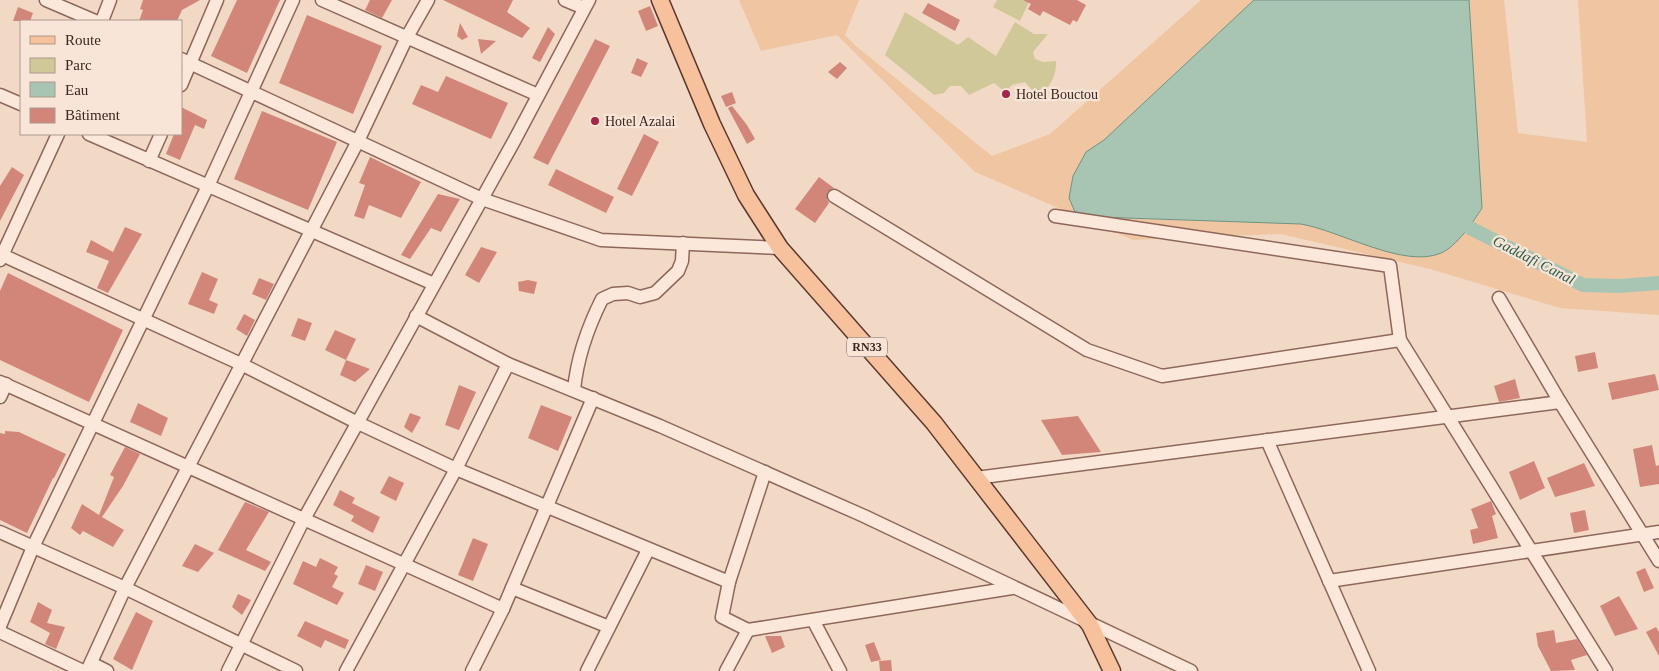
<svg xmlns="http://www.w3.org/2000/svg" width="1659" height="671" viewBox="0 0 1659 671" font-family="Georgia,serif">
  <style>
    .green { fill: #d1c899 }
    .sand { fill: #efc5a2 }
    .water { fill: #a8c5b4; stroke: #6d9480 }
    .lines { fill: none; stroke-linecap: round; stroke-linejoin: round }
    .canal { stroke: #a8c5b4; stroke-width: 14 }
    .building { fill: #d28679 }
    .minor-casing { stroke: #8f675a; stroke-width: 15 }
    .major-casing { stroke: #5d372e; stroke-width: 19 }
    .minor { stroke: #fbe8db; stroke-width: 12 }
    .major { stroke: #f6c19c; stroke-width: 16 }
    .poi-dot { fill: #a32549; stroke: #f8e5d7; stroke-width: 2 }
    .labels { text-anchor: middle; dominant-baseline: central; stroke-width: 4.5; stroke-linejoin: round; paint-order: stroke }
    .shield { fill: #f8e5d7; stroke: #765f56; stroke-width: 1 }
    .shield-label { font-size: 12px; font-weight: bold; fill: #3e251f }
    .poi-label { font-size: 14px; fill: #3e251f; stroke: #f8e5d7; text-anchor: start }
    .water-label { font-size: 15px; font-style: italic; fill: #2d5f4e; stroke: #f8e5d7 }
  </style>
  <rect width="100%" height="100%" fill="#f2d9c6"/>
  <g class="green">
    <polygon points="997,0 1030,0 1020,21 993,7"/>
    <path d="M905 12 958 45 968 37 996 56 1015 22 1034 34H1048L1033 52 1035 59 1043 62 1056 61C1057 76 1050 87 1038 97L1025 82 1012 85 1005 92 994 83 969 95 961 86H950L944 93 934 95 885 55Z"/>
  </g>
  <polygon class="sand" points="739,0 859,0 845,35 857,47 992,156 1050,134 1201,0 1254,0 1104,140 1086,152 1073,176 1069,198 1075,211 1097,217 1301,224 1321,227 1389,252 1482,208 1469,0 1504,0 1518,133 1587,142 1578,0 1659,0 1659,315 1560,308 1430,269 1281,234 1133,240 975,172 837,35 761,51"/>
  <path class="water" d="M1254 0H1469L1482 208C1474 221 1456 247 1441 253 1404 269 1341 231 1301 224L1097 217 1075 212 1069 198 1073 176 1086 152 1104 140Z"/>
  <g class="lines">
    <polyline class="canal" points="1470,228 1583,285 1619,286 1659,283"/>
  </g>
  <g class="building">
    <polygon points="143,0 200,0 182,10 177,21 139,21 143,10 140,9"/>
    <polygon points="237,0 280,0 247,73 211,56"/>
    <polygon points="370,0 392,0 382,18 365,10"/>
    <polygon points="443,0 513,0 507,12 530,28 522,38"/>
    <polygon points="1023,0 1077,0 1086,5 1077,22 1073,20 1070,25 1043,11 1040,16 1028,9 1031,4"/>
    <polygon points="928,3 960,20 955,31 922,13"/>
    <polygon points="650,6 658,26 646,31 638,11"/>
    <polygon points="18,7 33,13 30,21 13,21"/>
    <polygon points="307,15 382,46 353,114 279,83"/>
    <polygon points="460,23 468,37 462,40 457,36"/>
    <polygon points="548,27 555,34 540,62 532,58"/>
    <polygon points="478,39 496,41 481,54"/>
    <polygon points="595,39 610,46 548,165 533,158"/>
    <polygon points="637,58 648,63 641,77 631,73"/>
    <polygon points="840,62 847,68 837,79 828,72"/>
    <polygon points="446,76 508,103 491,139 412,104 421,85 438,92"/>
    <polygon points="732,92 736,103 726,107 721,96"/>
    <polygon points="732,106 747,125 755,139 747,144 728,108"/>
    <polygon points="181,107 207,120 204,129 195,125 180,160 166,154 174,134 181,134"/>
    <polygon points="262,111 337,142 308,210 234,179"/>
    <polygon points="644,134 659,142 632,196 617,189"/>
    <polygon points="370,157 421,182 401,218 369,205 364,219 354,216 365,185 359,183"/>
    <polygon points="12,167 24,175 0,221 0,186"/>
    <polygon points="556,169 614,197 606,213 548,185"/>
    <polygon points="819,177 834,188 827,192 827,199 829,203 815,223 795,209"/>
    <polygon points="438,194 460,199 441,232 431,228 410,259 401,255"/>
    <polygon points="125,227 142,234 108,293 97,288 109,261 86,252 91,240 113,252"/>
    <polygon points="481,247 497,252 479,283 465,275"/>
    <polygon points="202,272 218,279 209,300 218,304 214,314 188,304"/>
    <polygon points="8,273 123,330 89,402 0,360 0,291"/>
    <polygon points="259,278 274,284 266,300 252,294"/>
    <polygon points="528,280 537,282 534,294 519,291 518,282"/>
    <polygon points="244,314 255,320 247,336 236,329"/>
    <polygon points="298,318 312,323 305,341 291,336"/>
    <polygon points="335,330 356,339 346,360 325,350"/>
    <polygon points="1595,352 1598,368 1578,372 1575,356"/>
    <polygon points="346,360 370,369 355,382 340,375"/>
    <polygon points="1655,374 1659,390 1612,400 1608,383"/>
    <polygon points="1515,379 1520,398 1499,402 1494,386"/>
    <polygon points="459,385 476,392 459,430 445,425"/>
    <polygon points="138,403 168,418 161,436 130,422"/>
    <polygon points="541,405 572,417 558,451 528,438"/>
    <polygon points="410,413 421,417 412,433 404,427"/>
    <polygon points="1078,416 1101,452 1062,455 1041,420"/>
    <polygon points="5,431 19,432 66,454 54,478 53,478 27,533 0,520 0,433 5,434"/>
    <polygon points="1652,445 1656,466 1659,465 1659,484 1640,487 1633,449"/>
    <polygon points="125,447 140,454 123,486 102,517 124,530 113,547 83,531 80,535 71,528 82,504 99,515 114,477 110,475"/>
    <polygon points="1534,461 1545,488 1520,500 1509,472"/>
    <polygon points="1584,463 1595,486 1555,497 1547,478"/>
    <polygon points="389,476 404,483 396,501 380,493"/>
    <polygon points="340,490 355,498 352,503 380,517 373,533 351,521 354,516 333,505"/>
    <polygon points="1491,501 1496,514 1492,516 1498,538 1473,544 1470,530 1478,528 1471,509"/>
    <polygon points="245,502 269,512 246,550 271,562 265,571 218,550"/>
    <polygon points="1585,510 1589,530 1574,533 1570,513"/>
    <polygon points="473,538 488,544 473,581 458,575"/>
    <polygon points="195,544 214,553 198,572 182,566"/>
    <polygon points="320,558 338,567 334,574 338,576 332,587 344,593 337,605 293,584 303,561 316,567"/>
    <polygon points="366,565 383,572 375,591 358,584"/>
    <polygon points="1645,568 1654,588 1644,592 1636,572"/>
    <polygon points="238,594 251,600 242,615 232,607"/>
    <polygon points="1619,596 1638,629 1615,636 1600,606"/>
    <polygon points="38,602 52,610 47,623 65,627 56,649 45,644 50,633 30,622"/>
    <polygon points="136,612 153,621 132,670 113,659"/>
    <polygon points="305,621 349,640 345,649 325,640 321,648 297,636"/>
    <polygon points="1656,627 1659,632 1659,656 1646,632"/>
    <polygon points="1554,630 1556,643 1577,639 1587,655 1571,660 1575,670 1551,671 1538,646 1536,633"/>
    <polygon points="765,636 781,636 785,647 772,653"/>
    <polygon points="874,642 881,660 871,662 865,645"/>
    <polygon points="891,660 892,671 880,671 879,661"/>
  </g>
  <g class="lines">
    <defs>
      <g id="minor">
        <polyline points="46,0 95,21"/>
        <polyline points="322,0 538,95"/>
        <polyline points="565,0 584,8"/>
        <polyline points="102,21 110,0"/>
        <polyline points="181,59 482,199 601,240 780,248"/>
        <polyline points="181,85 217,0"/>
        <polyline points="0,95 21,104"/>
        <polyline points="89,134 434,284"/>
        <polyline points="149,161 161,134"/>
        <polyline points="834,196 1087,350 1162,376 1400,340"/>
        <polyline points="1055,216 1390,266 1400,340 1606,671"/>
        <polyline points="0,254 241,364 358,423 456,469 729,582"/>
        <polyline points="0,260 58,134"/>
        <polyline points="1499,298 1560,402 1659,561"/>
        <polyline points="416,316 508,364 660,426 864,516 1191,671"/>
        <polyline points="0,382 503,609"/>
        <path d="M574 390C577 358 587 329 602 299L613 294 628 293 640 297 655 293 678 271 682 261 683 243"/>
        <polyline points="0,397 6,384"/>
        <polyline points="1267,440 1369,671"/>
        <polyline points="765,472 729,582 722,617 748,630 1012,588"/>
        <polyline points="976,478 1560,402"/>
        <polyline points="0,532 125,588 296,671"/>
        <polyline points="1329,581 1659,532"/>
        <polyline points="512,588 609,627"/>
        <polyline points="813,620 840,671"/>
        <polyline points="0,626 33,547 208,186 293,0"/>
        <polyline points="0,632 83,671"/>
        <polyline points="91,663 107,671"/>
        <polyline points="87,671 125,588 358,141 407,37 428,0"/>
        <polyline points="228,671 304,519 513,143 589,0"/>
        <polyline points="346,671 456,469 508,364"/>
        <polyline points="472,671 503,609 593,398"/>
        <polyline points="587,671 648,550"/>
        <polyline points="726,671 748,630"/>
      </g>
      <polyline id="major" points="660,0 712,124 746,195 780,248 934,423 1090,625 1112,671"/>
    </defs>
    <use href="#minor" class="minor-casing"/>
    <use href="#major" class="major-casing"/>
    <use href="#minor" class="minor"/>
    <use href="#major" class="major"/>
  </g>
  <g class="poi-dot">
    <circle cx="1006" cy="94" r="5"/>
    <circle cx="595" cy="121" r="5"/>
  </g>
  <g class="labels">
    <rect class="shield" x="847" y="337.5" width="40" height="19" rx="4"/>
    <g class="shield-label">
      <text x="867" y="347">RN33</text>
    </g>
    <g class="poi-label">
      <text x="1016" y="94">Hotel Bouctou</text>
      <text x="605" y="121">Hotel Azalai</text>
    </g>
    <g class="water-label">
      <text transform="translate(1534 260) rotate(27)">Gaddafi Canal</text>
    </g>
  </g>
  <rect x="20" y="20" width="162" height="115" fill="#f8e5d7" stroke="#ae988d"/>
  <rect x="30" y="36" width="25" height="8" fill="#f6c19c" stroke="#ae988d"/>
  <text x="65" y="45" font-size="15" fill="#3e251f">Route</text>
  <rect x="30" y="58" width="25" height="15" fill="#d1c899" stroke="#ae988d"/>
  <text x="65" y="70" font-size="15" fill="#3e251f">Parc</text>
  <rect x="30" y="82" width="25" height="15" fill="#a8c5b4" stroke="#ae988d"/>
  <text x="65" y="95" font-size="15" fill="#3e251f">Eau</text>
  <rect x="30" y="108" width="25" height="15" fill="#d28679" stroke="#ae988d"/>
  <text x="65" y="120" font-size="15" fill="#3e251f">Bâtiment</text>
</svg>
